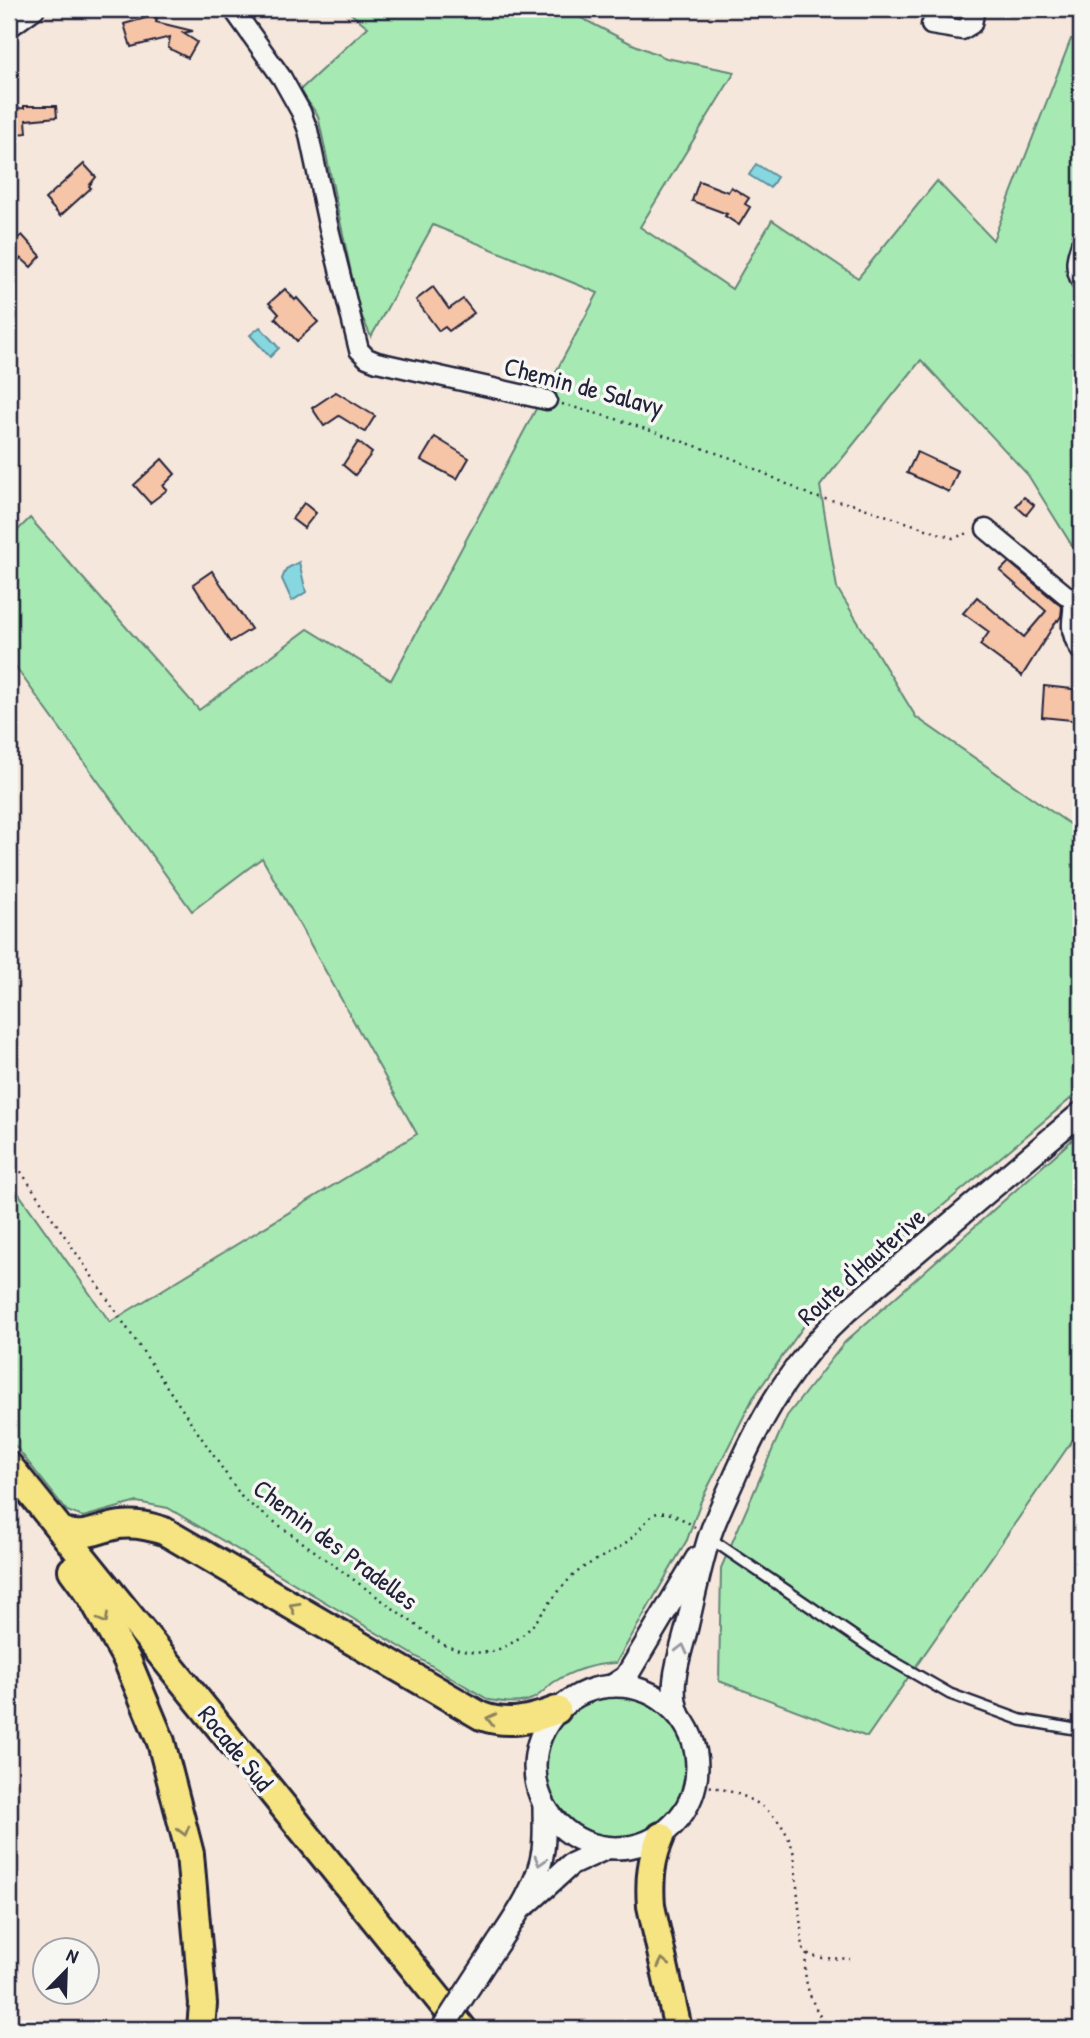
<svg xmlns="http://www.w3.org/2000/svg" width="1090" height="2038" viewBox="0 0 1090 2038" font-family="'Patrick Hand',sans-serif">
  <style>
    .green { fill: #a7e9b3; stroke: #648677; stroke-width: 2 }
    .water { fill: #86d7df; stroke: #5e8f9d; stroke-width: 2 }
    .building { fill: #f6c4a7; stroke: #22223b; stroke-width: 2 }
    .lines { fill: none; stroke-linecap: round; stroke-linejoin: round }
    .service-casing { stroke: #22223b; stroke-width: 14 }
    .minor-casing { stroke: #22223b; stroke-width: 23 }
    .tertiary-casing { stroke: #22223b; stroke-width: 26 }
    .primary-casing { stroke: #22223b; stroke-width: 32 }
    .path { stroke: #22223b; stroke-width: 2.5; stroke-dasharray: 2 5; stroke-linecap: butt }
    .service { stroke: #f6f6f2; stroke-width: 9 }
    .minor { stroke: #f6f6f2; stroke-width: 18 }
    .tertiary { stroke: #f6f6f2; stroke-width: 21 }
    .primary { stroke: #f6e381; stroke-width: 26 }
    .tertiary-bridge-casing { stroke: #22223b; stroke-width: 26; stroke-linecap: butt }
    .tertiary-bridge { stroke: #f6f6f2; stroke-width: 21 }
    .oneway { stroke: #8c825e }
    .oneway2 { stroke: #9797a0 }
    .labels { text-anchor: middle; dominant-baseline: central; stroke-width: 7; stroke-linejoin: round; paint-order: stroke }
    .street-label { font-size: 26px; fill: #22223b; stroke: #f6f6f2 }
  </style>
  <rect width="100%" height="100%" fill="#f6e7dc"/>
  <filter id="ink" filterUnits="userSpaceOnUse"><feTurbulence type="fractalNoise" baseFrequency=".0143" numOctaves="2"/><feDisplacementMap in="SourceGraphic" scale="14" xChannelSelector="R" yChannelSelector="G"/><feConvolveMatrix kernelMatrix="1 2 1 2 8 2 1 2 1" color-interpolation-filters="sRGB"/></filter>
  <g filter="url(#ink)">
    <g class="green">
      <path d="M345 9H564L630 43 666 58 735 72 640 227 732 289 772 220 858 278 937 181 993 240 1071 39 1081 42V560L1028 475 921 360 820 486 837 588 916 717 1081 832V1090L811 1316 753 1398 701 1501 687 1540 616 1663C593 1664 573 1670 554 1682 547 1687 540 1696 532 1699 519 1705 503 1702 489 1700L168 1508 137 1502 83 1517 67 1511 9 1438V1180L110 1322 417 1134 262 858 192 911 9 658V539L30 518 199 710 308 629 391 680 598 293 433 225 371 337 359 310 318 116 300 90 368 27Z"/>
      <polygon points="1081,1132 1081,1428 867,1737 719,1681 721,1568 787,1416 845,1342"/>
      <circle cx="616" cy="1767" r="70"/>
    </g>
    <g class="water">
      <polygon points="756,164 777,177 770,188 749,175"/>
      <polygon points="260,327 279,348 270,357 250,335"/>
      <polygon points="299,562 306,592 292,601 282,579 286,569"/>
    </g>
    <g class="building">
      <polygon points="149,17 157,18 156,22 193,31 183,33 197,42 188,58 168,48 170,37 131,47 124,24"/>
      <polygon points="24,106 56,106 57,117 26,120 27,133 11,135 11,127 9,128 9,109 24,108"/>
      <polygon points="84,164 96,177 89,186 91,188 60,216 45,199"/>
      <polygon points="699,181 728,192 731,187 749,198 745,204 750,207 739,225 725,216 727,214 692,201"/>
      <polygon points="22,235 41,256 31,267 21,258 9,269 9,242 13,242"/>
      <polygon points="433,287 449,309 463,299 474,313 449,331 445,327 439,331 416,300"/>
      <polygon points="285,289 295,300 297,298 318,322 297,341 275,318 279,314 269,303"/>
      <polygon points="336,392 375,416 365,432 339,416 324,426 312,408"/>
      <polygon points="435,437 469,458 457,479 421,460"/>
      <polygon points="358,442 372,453 355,475 343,465"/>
      <polygon points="917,452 958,471 949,492 907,473"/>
      <polygon points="162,459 175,474 163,486 167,490 150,503 134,485"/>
      <polygon points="1024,497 1034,505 1026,515 1016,506"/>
      <polygon points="304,503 316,513 304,528 292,519"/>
      <polygon points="1009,562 1062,607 1061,616 1058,621 1057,620 1022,676 980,645 989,632 963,613 977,597 1024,637 1046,611 1000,571"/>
      <polygon points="212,571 251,629 230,642 193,584"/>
      <polygon points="1044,686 1081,690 1081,721 1042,717"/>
    </g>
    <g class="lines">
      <defs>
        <polyline id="service" points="711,1539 877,1652 950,1694 1021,1720 1081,1730"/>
        <g id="minor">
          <polyline points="233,9 282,78 301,112 308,130 329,229 359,350 367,358 377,362 547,400"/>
          <polyline points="931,25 962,30 972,24 975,9"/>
          <polyline points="9,28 35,9"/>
          <path d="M1081 244C1076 258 1074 267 1081 281"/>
          <path d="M986 529 1072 600C1075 608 1072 614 1072 623 1071 634 1076 643 1081 651"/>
        </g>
        <g id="tertiary">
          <circle cx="616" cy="1767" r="81"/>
          <polyline points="612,1686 626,1677 697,1558"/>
          <path d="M679 1715C667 1688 680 1655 687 1627 694 1597 700 1567 709 1538 716 1516 727 1495 736 1474 765 1409 795 1359 847 1311L1081 1113"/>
          <polyline points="528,1903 570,1865 607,1848"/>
          <path d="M498 1943C517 1915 539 1883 543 1850 545 1835 544 1820 544 1806"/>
        </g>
        <g id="primary">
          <polyline points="9,1466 463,2029"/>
          <path d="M62 1531C83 1540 99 1528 120 1525 136 1523 149 1526 164 1531L481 1716C508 1726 531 1720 557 1710"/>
          <polyline points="72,1570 91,1596 127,1660 161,1742 190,1854 203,2004 201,2029"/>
          <path d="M661 1836C651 1859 649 1880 651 1906L678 2029"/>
        </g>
      </defs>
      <use href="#service" class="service-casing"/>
      <use href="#minor" class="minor-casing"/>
      <use href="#tertiary" class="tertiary-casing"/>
      <use href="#primary" class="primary-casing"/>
      <g class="path">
        <polyline points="562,404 616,419 734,459 814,497 852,504 953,538 969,533"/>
        <path d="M9 1154 243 1499 442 1644C482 1662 514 1651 540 1616 551 1602 560 1587 574 1575 589 1561 608 1556 624 1544 636 1536 643 1523 654 1514 669 1509 682 1519 695 1527"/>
        <path d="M696 1784C742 1791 783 1806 794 1855L803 1949C813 1962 835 1957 850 1959"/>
        <path d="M807 1954C800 1981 814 2008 828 2029"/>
      </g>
      <use href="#service" class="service"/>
      <use href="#minor" class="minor"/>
      <use href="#tertiary" class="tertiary"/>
      <use href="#primary" class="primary"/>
      <defs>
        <polyline id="tertiary-bridge" points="442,2029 498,1943"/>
      </defs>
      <use href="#tertiary-bridge" class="tertiary-bridge-casing"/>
      <use href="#tertiary-bridge" class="tertiary-bridge"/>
    </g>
    <defs><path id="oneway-chevron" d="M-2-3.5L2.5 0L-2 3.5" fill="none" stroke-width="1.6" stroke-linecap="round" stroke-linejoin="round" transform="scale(1.75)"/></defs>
    <g class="oneway">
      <use href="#oneway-chevron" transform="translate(294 1607) rotate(-150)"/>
      <use href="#oneway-chevron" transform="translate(104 1619) rotate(60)"/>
      <use href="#oneway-chevron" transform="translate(491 1719) rotate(-166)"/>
      <use href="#oneway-chevron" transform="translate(184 1831) rotate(75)"/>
      <use href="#oneway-chevron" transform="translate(663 1963) rotate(-102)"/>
    </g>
    <g class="oneway2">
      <use href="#oneway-chevron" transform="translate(682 1649) rotate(-76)"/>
      <use href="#oneway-chevron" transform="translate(540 1861) rotate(106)"/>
    </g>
  </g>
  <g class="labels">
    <g class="street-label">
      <text transform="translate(584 386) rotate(15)">Chemin de Salavy</text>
      <text transform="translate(861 1266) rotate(-42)">Route d'Hauterive</text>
      <text transform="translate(336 1544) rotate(37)">Chemin des Pradelles</text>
      <text transform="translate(236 1748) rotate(51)">Rocade Sud</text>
    </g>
  </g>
  <rect width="1090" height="2038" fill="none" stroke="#f6f6f2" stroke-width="35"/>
  <rect x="18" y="18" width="1055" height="2003" fill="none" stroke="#22223b" stroke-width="2.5" filter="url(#ink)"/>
  <g transform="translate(66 1971) rotate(23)"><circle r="33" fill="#f6f6f2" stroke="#a1a1a9" stroke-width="2"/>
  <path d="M0-5L12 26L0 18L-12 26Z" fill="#22223b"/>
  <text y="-10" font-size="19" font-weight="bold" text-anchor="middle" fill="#22223b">N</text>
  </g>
</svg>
